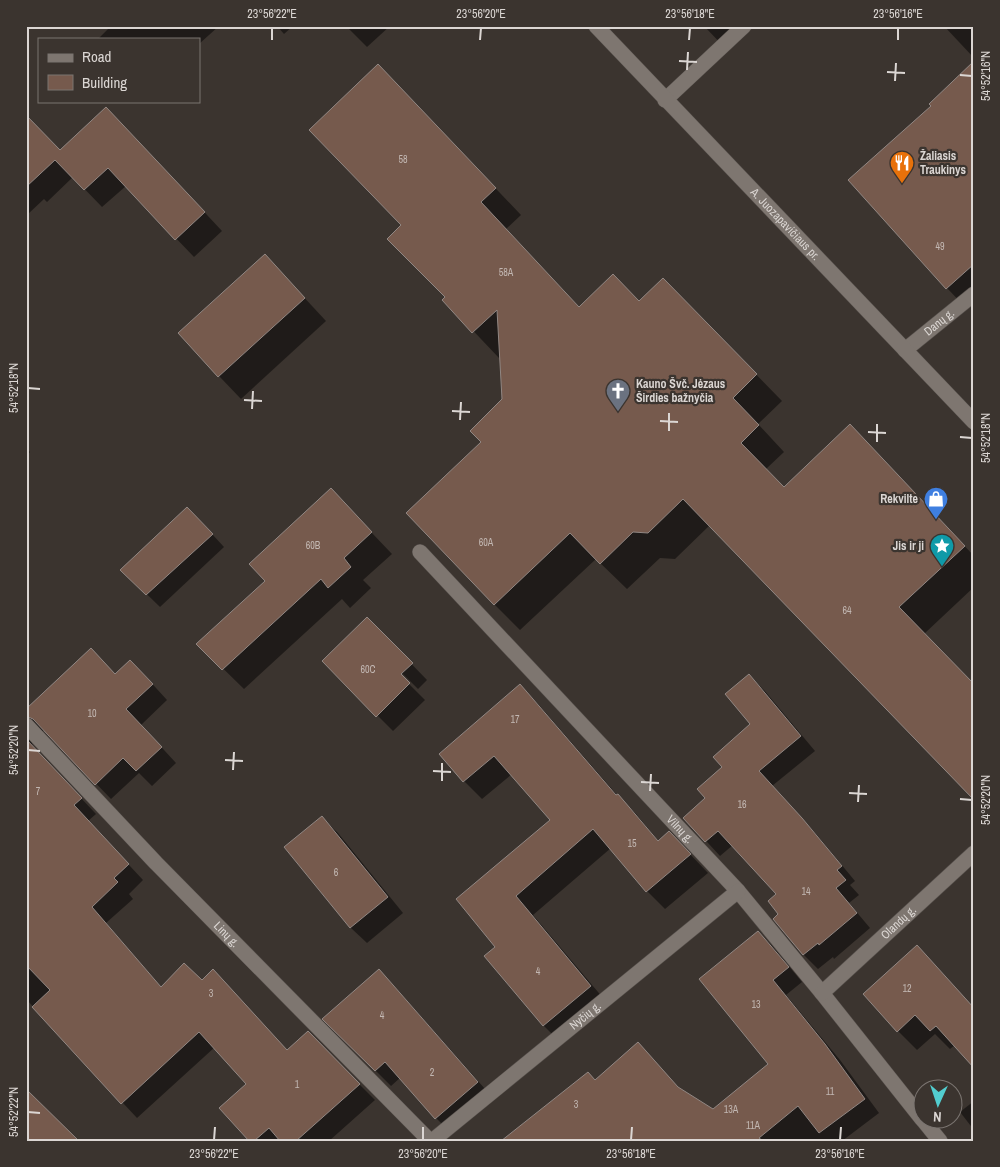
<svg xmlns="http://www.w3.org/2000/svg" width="1000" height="1167" viewBox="0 0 1000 1167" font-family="'Archivo Narrow',sans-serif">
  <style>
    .shadow { fill: #0007 }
    .building { fill: #765a4d; stroke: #918783 }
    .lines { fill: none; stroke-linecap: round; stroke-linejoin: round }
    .minor-casing { stroke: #56504c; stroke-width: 16 }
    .secondary-casing { stroke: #56504c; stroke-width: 16 }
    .minor { stroke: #7e7670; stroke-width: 15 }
    .secondary { stroke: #7e7670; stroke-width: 15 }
    .ticks { fill: none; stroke: #dbd6d3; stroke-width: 2 }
    .labels { text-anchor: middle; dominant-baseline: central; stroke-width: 4.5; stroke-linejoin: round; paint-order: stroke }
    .number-label { font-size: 10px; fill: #c2b7b2 }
    .poi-label { font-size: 12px; font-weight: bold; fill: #dbd6d3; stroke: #3b342f; text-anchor: start }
    .street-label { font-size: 12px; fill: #dbd6d3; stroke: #3b342f }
    .neatline { fill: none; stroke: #dbd6d3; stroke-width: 2 }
    .ticks-label { font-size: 12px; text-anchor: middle; fill: #dbd6d3 }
  </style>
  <rect width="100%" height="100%" fill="#3b342f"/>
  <g class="shadow">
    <polygon points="111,26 219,26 199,44 199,39 98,39"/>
    <polygon points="277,26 293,26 284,34"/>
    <polygon points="346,26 390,26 367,47"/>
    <polygon points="704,26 752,26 727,50"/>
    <polygon points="944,26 974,26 974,58"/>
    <polygon points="404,92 521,215 506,229 580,308 640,302 689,306 782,401 758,424 784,452 766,469 784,488 876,452 974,556 974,587 924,634 710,525 675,559 660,558 627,589 596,559 520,630 494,604 483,442 503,400 501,356 499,358 444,300 447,297 403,225"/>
    <polygon points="933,106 974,167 974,306 970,302 965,307 947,288"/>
    <polygon points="26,117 60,151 124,126 222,231 194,257 126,186 102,207 73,177 47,202 44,199 27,215 26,214"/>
    <polygon points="287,279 326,321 241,399 219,376"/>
    <polygon points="26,449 30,452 26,456"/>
    <polygon points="331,490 392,554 363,580 371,588 350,608 342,599 244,689 198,644 267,581"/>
    <polygon points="200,521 224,547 160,607 122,570"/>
    <polygon points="367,618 427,680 418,689 398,669 396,671 425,700 393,731 323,661"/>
    <polygon points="115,675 146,677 167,700 141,725 176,763 152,786 139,773 111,799 45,731 39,731 32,739 32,744 34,748 96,814 88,821 143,880 129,894 133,899 106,923 162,988 202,982 287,1051 308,1033 375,1100 329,1141 250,1141 248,1084 215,1047 137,1118 26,999 26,711"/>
    <polygon points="749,676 764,690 815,751 772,786 816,834 855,881 850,885 859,895 849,903 870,928 834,959 833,957 818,969 804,955 775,919 780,914 777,894 733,845 720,856 685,818 707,798 724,767 752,724"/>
    <polygon points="520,686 538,704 617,795 636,814 659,842 687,851 708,873 665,909 647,891 611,848 533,915 609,1005 562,1044 544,1026 486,956 497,947 457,900 552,820 512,774 482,799 464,781"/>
    <polygon points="322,818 338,833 403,913 367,943 351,928 286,848"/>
    <polygon points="758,932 773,947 802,982 786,995 840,1060 879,1113 842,1141 523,1141 596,1081 638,1044 681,1091 713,1111 770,1064"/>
    <polygon points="917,947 936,966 971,1005 974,1003 974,1066 955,1045 950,1049 935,1034 917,1050 898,1031"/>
    <polygon points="379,971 394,986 493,1098 452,1134 436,1118 401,1077 391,1086 324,1019"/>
    <polygon points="974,1101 974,1130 960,1112"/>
  </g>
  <g class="building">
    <polygon points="974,61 974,264 946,289 848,180 931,106 929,104"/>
    <polygon points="378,64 496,188 481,202 579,307 613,274 639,301 663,278 757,374 733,398 759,425 741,443 784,487 850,424 965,546 899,607 974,684 974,800 683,499 648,533 633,532 600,564 570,533 494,605 406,513 481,442 470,431 502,399 497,310 472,333 442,300 445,297 387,239 401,225 309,130"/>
    <polygon points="106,107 205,212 175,240 108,168 84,190 55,160 26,187 26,115 60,150"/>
    <polygon points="265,254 305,298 218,377 178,333"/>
    <polygon points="331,488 372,532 344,558 351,567 328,588 321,579 222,670 196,644 265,581 249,564"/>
    <polygon points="187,507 213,534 146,595 120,570"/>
    <polygon points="367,617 413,663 401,674 410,683 376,717 322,661"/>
    <polygon points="91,648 115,674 130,660 153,684 126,709 162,747 136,771 123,758 95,785 33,719 26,716 26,709"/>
    <polygon points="749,674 801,736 759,771 802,818 842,866 837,870 846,880 836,888 857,913 819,945 818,943 803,955 773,919 778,914 768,901 776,894 718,831 705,842 683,818 705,798 697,789 722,767 713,757 750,724 725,694"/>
    <polygon points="520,684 616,795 618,794 658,841 669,831 691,854 646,892 593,829 516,896 591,986 543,1026 484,956 495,947 456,899 550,820 494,756 463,782 439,754"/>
    <polygon points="26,739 82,798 74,805 129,864 114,878 118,882 92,907 161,987 184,963 202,980 213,969 287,1050 308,1031 360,1084 296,1141 280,1141 269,1128 254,1141 249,1141 219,1108 246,1084 199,1032 121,1104 32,1007 50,990 26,965"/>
    <polygon points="322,816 388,897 350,928 284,847"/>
    <polygon points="758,931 789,967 773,980 825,1044 865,1099 819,1133 798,1106 759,1138 763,1141 501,1141 588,1072 595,1080 638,1042 678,1087 713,1109 768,1064 699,979"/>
    <polygon points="917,945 974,1008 974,1068 936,1026 930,1031 915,1015 897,1032 863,994"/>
    <polygon points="379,969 478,1082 435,1119 385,1062 375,1071 322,1019"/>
    <polygon points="26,1089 79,1141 26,1141"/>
  </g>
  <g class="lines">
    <defs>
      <g id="minor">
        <polyline points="665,100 744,26"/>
        <path id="s1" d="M905 350 974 294"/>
        <path id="s2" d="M420 552 738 891 822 993 922 1119"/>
        <path id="s3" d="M26 725 156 863 430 1141"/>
        <path id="s4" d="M822 993 974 853"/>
        <polyline points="923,1120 940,1141"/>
        <path id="s5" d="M432 1141 738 891"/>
      </g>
      <g id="secondary">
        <path id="s6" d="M596 26 974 422"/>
      </g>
    </defs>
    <use href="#minor" class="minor-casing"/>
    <use href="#secondary" class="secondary-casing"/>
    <use href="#minor" class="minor"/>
    <use href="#secondary" class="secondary"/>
  </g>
  <path class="ticks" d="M272 40V28M480 40 481 28M689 40 690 28M898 40V28M679 61 697 62M687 70 688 52M887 72 905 73M960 75 972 76M895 81 896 63M28 388 40 389M244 400 262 401M252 409 253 391M452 411 470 412M460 420 461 402M660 421 678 422M669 431V413M868 432 886 433M960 437 972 438M877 442V424M28 750 40 751M225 760 243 761M233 770 234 752M433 771 451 772M442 781V763M641 782 659 783M650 791 651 774M849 793 867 794M960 799 972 800M858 802 859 785M28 1112 40 1113M214 1140 215 1127M423 1140V1127M631 1140 632 1127M840 1140 841 1127"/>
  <defs>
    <symbol id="restaurant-pin" viewBox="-11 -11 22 30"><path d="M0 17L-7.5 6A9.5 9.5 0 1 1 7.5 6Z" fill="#e8710a" stroke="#3b342f"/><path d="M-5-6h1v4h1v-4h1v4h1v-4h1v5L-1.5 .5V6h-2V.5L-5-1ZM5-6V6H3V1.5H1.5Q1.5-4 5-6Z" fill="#fff"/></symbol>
    <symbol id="church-pin" viewBox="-11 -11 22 30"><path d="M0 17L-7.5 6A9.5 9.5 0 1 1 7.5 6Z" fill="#6b7280" stroke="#3b342f"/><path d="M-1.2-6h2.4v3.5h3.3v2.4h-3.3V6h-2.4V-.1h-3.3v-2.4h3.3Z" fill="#fff"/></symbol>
    <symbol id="shop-pin" viewBox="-11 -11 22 30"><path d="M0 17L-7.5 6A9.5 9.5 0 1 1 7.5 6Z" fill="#3f7fe0" stroke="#3b342f"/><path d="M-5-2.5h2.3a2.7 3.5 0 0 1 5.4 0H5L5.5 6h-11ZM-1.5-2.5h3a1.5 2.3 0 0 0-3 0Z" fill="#fff"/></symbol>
    <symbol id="sight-pin" viewBox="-11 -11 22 30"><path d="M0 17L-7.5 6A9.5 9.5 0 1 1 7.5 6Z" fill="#0f9aa8" stroke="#3b342f"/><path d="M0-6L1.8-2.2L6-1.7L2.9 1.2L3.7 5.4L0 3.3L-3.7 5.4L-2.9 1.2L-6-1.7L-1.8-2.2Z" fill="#fff"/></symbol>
  </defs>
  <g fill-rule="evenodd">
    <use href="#restaurant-pin" x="888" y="149" width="28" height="38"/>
    <use href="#church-pin" x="604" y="377" width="28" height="38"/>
    <use href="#shop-pin" x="922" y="485" width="28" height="38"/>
    <use href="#sight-pin" x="928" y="532" width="28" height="38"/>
  </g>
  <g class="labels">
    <g class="number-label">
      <text x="403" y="159">58</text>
      <text x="940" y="246">49</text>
      <text x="506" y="272">58A</text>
      <text x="486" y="542">60A</text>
      <text x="313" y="545">60B</text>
      <text x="847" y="610">64</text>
      <text x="368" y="669">60C</text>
      <text x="92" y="713">10</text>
      <text x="515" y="719">17</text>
      <text x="38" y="791">7</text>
      <text x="742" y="804">16</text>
      <text x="632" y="843">15</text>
      <text x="336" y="872">6</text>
      <text x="806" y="891">14</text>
      <text x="538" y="971">4</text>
      <text x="907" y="988">12</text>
      <text x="211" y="993">3</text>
      <text x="756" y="1004">13</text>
      <text x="382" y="1015">4</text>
      <text x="432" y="1072">2</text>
      <text x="297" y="1084">1</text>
      <text x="830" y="1091">11</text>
      <text x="576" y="1104">3</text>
      <text x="731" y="1109">13A</text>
      <text x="753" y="1125">11A</text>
    </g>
    <g class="poi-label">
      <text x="920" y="156">Žaliasis<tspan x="920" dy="14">Traukinys</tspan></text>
      <text x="636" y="384">Kauno Švč. Jėzaus<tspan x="636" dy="14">Širdies bažnyčia</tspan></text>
      <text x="918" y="499" text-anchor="end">Rekvilte</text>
      <text x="924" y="546" text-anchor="end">Jis ir ji</text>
    </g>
    <g class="street-label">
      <text stroke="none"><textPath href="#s6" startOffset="274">A. Juozapavičiaus pr.</textPath></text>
      <text stroke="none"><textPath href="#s1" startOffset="44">Danų g.</textPath></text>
      <text stroke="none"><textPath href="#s2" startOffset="380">Vilnų g.</textPath></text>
      <text stroke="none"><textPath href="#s4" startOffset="104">Olandų g.</textPath></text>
      <text stroke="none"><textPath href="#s3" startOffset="290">Linų g.</textPath></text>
      <text stroke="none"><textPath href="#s5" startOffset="198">Nyčių g.</textPath></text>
    </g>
  </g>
  <rect width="1000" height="1167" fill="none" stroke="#3b342f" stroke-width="55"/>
  <rect x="38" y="38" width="162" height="65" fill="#3b342f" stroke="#7b7571"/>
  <rect x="48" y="54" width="25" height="8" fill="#7e7670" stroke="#7b7571"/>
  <text x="82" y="62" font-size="15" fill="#dbd6d3">Road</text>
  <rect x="48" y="75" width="25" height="15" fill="#765a4d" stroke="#7b7571"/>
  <text x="82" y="88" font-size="15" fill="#dbd6d3">Building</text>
  <g transform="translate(938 1104) rotate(183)"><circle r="24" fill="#3b342f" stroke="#7b7571"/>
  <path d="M0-4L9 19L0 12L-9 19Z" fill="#52cdcf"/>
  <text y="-8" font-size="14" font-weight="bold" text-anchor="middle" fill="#dbd6d3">N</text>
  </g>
  <rect x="28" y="28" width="944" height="1112" class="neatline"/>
  <g class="ticks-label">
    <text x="272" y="18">23°56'22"E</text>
    <text x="481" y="18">23°56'20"E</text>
    <text x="690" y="18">23°56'18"E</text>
    <text x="898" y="18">23°56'16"E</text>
    <text transform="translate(986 76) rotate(-90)" y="4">54°52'16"N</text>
    <text transform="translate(14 388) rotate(-90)" y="4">54°52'18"N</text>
    <text transform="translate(986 438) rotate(-90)" y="4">54°52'18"N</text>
    <text transform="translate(14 750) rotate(-90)" y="4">54°52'20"N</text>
    <text transform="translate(986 800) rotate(-90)" y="4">54°52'20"N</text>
    <text transform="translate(14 1112) rotate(-90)" y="4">54°52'22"N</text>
    <text x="214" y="1158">23°56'22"E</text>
    <text x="423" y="1158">23°56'20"E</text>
    <text x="631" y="1158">23°56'18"E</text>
    <text x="840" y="1158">23°56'16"E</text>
  </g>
</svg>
